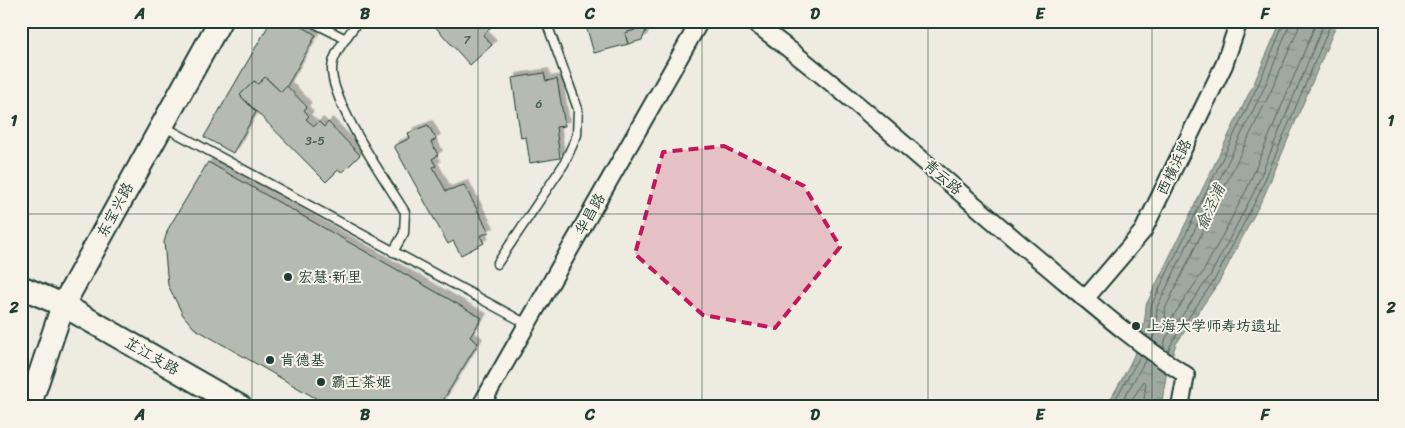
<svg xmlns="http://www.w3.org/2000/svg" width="1405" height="428" viewBox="0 0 1405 428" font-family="Sriracha,'LXGW WenKai TC',sans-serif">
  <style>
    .water { fill: url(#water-ripples); stroke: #6c7e74 }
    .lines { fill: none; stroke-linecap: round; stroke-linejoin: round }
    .shore { stroke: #52685f; stroke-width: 1 }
    .building { fill: #b5bbb0; stroke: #1f3d34; filter: url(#shadow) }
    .lane-casing { stroke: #1f3d34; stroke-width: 11 }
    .street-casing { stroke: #1f3d34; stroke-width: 20 }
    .secondary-casing { stroke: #1f3d34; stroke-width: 26 }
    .lane { stroke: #f7f3e8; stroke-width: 8 }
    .street { stroke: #f7f3e8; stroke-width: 16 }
    .secondary { stroke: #f7f3e8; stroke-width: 22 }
    .marked { fill: #c2185b; fill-opacity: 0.2; stroke: #c2185b; stroke-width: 4; stroke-dasharray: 10 6; stroke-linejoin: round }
    .grid { fill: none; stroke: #1f3d34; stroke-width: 1; stroke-opacity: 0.55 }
    .poi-dot { fill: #1f3d34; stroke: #f7f3e8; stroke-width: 2 }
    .labels { text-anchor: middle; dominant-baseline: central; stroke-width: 4; stroke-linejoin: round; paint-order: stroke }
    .number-label { font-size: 12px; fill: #445c53 }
    .street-label { font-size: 15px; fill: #1f3d34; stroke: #f7f3e8 }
    .poi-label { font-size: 15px; fill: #1f3d34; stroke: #f7f3e8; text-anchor: start }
    .water-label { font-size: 16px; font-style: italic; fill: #3f584f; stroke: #f7f3e8 }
    .neatline { fill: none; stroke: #1f3d34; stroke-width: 2 }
    .grid-label { font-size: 16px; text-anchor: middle; font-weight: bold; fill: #1f3d34 }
  </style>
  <defs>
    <pattern id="water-ripples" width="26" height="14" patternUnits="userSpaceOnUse" patternTransform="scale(1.25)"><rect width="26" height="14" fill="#9fa99f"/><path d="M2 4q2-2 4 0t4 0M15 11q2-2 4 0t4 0" fill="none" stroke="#818b82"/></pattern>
    <filter id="shadow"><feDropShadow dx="4.5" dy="-4.5" stdDeviation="0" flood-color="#0004"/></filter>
  </defs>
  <rect width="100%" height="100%" fill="#eeece1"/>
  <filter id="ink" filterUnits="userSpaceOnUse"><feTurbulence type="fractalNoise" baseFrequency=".02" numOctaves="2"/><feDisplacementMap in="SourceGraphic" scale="10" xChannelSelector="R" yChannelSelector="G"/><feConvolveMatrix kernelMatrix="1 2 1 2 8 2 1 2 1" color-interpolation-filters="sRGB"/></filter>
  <g filter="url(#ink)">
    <path class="water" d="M1281 21H1338L1264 196 1219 282 1176 344 1167 371 1161 407H1106C1125 373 1145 344 1146 305L1255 81Z"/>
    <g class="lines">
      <g class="shore">
        <polyline points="1299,21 1298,30 1272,89 1165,309 1166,322 1169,322 1203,272 1247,189 1317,21"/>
        <polyline points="1147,336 1150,327 1151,306 1259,83 1285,21"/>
        <polyline points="1152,340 1156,328 1157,307 1265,86 1291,21"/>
        <polyline points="1163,348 1166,338 1210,276 1254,192 1325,21"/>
        <polyline points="1168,352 1172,342 1215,279 1259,194 1332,21"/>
        <polyline points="1111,407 1141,355"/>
        <polyline points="1119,407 1146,359"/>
        <polyline points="1127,407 1144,381 1146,383 1143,407"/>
      </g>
    </g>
    <g class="building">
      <polygon points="271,21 293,21 316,35 287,86 281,92 265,77 258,84 254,81 240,95 256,112 233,153 204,137"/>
      <polygon points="430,21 486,21 491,27 483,35 492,45 470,65"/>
      <polygon points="577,21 633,21 635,30 625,33 628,44 594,53 585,22 578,24"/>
      <polygon points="633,21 650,21 642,40 628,44 625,33 635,30"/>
      <polygon points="544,73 546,81 557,79 565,126 556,127 560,158 530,163 526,137 521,138 512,78"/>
      <polygon points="265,77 281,92 287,86 307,107 304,110 309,116 306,119 314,126 319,122 324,127 328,122 360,155 343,172 338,170 326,182 240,95 254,81 258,84"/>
      <polygon points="428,125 436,139 431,142 438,155 432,159 436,166 433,167 446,191 464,185 489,232 480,236 484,243 461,255 453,241 448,244 394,146 410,138 408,133"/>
      <polygon points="208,162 482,318 470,337 478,343 439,407 331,407 194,328 183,315 168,285 164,242 168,229"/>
    </g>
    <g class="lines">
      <defs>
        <g id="lane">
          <polyline points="310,21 346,39"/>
          <path d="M358 21C350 34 333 52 332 68 330 101 386 181 405 212L404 233 393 252"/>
          <polyline points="165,127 527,324"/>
          <polyline points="497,264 564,164 577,135 578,109 546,21"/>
        </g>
        <g id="street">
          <path d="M752 21C856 98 950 186 1049 268 1094 306 1137 344 1186 375L1180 407"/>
          <polyline points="1085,299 1143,231 1224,65 1239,21"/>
          <polyline points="480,407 700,21"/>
        </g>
        <g id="secondary">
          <polyline points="21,287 63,305 241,407"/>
          <polyline points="29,407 63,305 220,21"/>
        </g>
      </defs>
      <use href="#lane" class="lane-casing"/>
      <use href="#street" class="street-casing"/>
      <use href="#secondary" class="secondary-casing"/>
      <use href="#lane" class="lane"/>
      <use href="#street" class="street"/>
      <use href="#secondary" class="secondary"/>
    </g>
  </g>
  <path class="marked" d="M724 146 804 186 840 247 775 328 703 315 635 254 663 152Z"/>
  <path class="grid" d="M252 21V407M478 21V407M702 21V407M928 21V407M1152 21V407M21 214H1384"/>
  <g class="poi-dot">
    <circle cx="288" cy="277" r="5"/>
    <circle cx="1136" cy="326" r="5"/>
    <circle cx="270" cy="360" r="5"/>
    <circle cx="321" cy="382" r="5"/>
  </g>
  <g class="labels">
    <g class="number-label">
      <text x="467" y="40">7</text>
      <text x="539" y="104">6</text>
      <text x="315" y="141">3-5</text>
    </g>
    <g class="street-label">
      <text transform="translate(1174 167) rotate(-64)">西横浜路</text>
      <text transform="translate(943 177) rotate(41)">青云路</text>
      <text transform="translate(115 210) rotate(-62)">东宝兴路</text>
      <text transform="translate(590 214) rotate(-60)">华昌路</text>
      <text transform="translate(152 356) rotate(30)">芷江支路</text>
    </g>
    <g class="poi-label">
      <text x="298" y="277">宏慧·新里</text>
      <text x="1146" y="326">上海大学师寿坊遗址</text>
      <text x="280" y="360">肯德基</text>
      <text x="331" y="382">霸王茶姬</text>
    </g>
    <g class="water-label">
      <text transform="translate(1210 207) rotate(-65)">俞泾浦</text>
    </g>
  </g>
  <rect width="1405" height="428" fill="none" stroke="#f7f3e8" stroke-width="55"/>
  <rect x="28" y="28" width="1350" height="372" class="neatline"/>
  <g class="grid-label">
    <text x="140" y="19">A</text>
    <text x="365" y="19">B</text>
    <text x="590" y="19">C</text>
    <text x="815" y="19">D</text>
    <text x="1040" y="19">E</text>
    <text x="1265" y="19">F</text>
    <text x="14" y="126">1</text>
    <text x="1391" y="126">1</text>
    <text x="14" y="313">2</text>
    <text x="1391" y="313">2</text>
    <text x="140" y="420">A</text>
    <text x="365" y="420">B</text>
    <text x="590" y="420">C</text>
    <text x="815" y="420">D</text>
    <text x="1040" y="420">E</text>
    <text x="1265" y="420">F</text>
  </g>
</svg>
